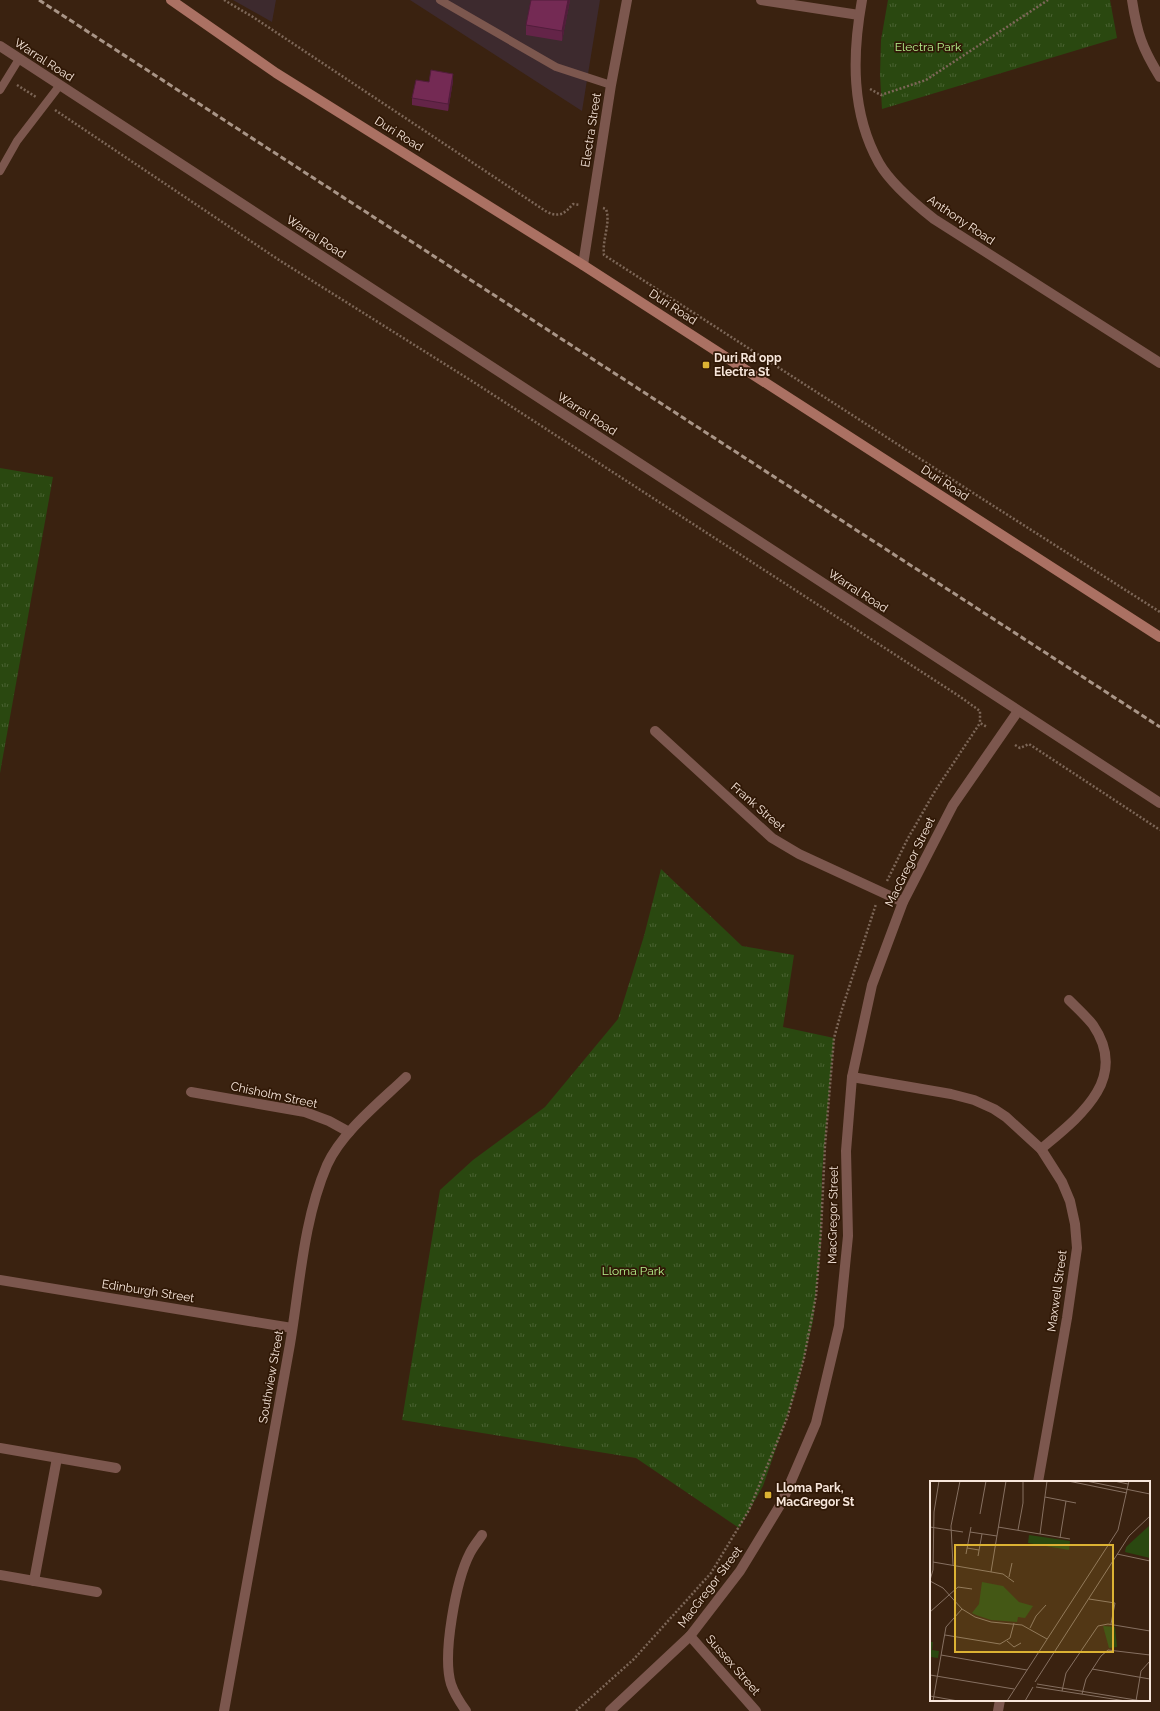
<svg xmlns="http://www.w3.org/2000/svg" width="1160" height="1711" viewBox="0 0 1160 1711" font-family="Raleway,sans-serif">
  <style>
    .industrial { fill: #3d2a2e }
    .grass { fill: url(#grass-tufts) }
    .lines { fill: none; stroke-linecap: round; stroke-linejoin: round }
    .path { stroke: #7d6758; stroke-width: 2.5; stroke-dasharray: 2 2; stroke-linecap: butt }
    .service { stroke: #7c574e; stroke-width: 8 }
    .minor { stroke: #7c574e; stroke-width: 10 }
    .secondary { stroke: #ab7163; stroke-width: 10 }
    .rail { stroke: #a99587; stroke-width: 3; stroke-dasharray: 6 3; stroke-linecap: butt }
    .wall { fill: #642448 }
    .shaded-wall { fill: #511d3b }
    .building { fill: #742a54; stroke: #511d3b }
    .poi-dot { fill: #dcb233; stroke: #301806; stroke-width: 1.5 }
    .labels { text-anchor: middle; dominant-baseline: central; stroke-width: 3.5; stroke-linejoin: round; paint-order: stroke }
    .park-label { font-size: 12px; fill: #b6f28d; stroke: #301806 }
    .street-label { font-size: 12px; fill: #f7e6db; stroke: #301806 }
    .poi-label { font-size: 12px; font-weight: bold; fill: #f7e6db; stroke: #301806; text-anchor: start }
    .inset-road { fill: none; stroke: #867061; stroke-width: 1 }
    .view { fill: #dcb233; fill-opacity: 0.15; stroke: #dcb233; stroke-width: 2 }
    .inset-edge { fill: none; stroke: #f7e6db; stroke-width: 2 }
  </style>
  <defs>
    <pattern id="grass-tufts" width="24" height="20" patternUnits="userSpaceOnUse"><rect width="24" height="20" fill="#2a4810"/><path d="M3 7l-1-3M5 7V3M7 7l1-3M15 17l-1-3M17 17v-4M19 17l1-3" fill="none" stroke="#4a6232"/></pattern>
  </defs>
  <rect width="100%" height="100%" fill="#3a2210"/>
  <g class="industrial">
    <polygon points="233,0 276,0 272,22"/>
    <polygon points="410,0 600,0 582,111"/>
  </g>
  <g class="grass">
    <polygon points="888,0 1110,0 1117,38 882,109 880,75 881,40"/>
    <polygon points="0,468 53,477 0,773"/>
    <polygon points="661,869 742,946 794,955 783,1027 834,1038 822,1175 821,1243 813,1321 796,1390 763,1486 739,1528 636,1458 402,1420 440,1190 473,1160 545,1107 618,1019 644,936"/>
  </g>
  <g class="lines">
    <g class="path">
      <path d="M224 0 253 17 547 212C560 218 565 213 573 204L580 205"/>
      <polyline points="17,85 36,97"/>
      <polyline points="870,89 881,95 926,80 1048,0"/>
      <polyline points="55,110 279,260 475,383 959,696 980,711 980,723 987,727"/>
      <path d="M603 208 606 209C611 223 602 239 604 255L970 491 1160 612"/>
      <polyline points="1015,745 1020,748 1029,744 1160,830"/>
      <polyline points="887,881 907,840 935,791 980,723"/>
      <polyline points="576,1711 634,1659 711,1573 749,1510 787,1418 804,1358 816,1296 821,1231 825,1145 834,1038 842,1009 876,904"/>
    </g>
    <g class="service">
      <polyline points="440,0 556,67 611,85"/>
      <polyline points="0,90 19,59"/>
      <polyline points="0,171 17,141 60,85"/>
    </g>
    <g class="minor">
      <polyline points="761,0 859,15"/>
      <path d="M862 0C852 55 851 113 879 163 891 184 915 204 934 219L1160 363"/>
      <path d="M1132 0C1137 33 1142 48 1160 77"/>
      <polyline points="0,46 1160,803"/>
      <polyline points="583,265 611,85 627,0"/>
      <polyline points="655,731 772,838 799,854 903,902"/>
      <polyline points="852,1077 951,1094 974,1100 994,1109 1006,1117 1041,1149 1062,1182 1070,1201 1075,1224 1077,1248 1067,1318 1038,1482"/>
      <polyline points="191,1092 305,1112 329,1121 349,1132"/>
      <path d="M1041 1149C1079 1117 1130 1079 1093 1025 1086 1016 1077 1008 1069 1000"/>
      <polyline points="0,1280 292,1328"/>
      <polyline points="0,1448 116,1468"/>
      <polyline points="0,1575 97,1592"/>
      <polyline points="34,1581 57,1458"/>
      <polyline points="690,1636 756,1711"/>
      <path d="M224 1711C246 1589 268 1466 290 1344 300 1285 303 1221 327 1165 342 1132 380 1102 406 1077"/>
      <path d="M466 1711C461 1704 454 1693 451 1684 442 1655 456 1580 470 1553 473 1547 478 1541 482 1535"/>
      <polyline points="610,1711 690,1636 740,1571 782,1502 816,1423 839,1326 848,1236 846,1151 852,1077 872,985 903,902 953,805 1018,711"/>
      <polyline points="998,1711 1000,1700"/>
    </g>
    <polyline class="secondary" points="171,0 276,73 583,265 1160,637"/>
    <polyline class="rail" points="39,0 1160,727"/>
  </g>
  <g class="wall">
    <polygon points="531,0 570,0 562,41 526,35 526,25"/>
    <polygon points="453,81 448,111 412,105 412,98 429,82"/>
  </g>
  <g class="shaded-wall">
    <polygon points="568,0 570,0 562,41 562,31"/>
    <polygon points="453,74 453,81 448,111 448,104"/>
  </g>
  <g class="building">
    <polygon points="531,0 568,0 562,31 526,25"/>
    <polygon points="431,70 453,74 448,104 412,98 416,80 429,82"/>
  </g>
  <g class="poi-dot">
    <rect x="702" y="361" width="8" height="8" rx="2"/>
    <rect x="764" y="1491" width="8" height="8" rx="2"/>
  </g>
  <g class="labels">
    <g class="park-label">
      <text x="928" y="47">Electra Park</text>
      <text x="633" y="1271">Lloma Park</text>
    </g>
    <g class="street-label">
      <text transform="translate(44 60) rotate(33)">Warral Road</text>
      <text transform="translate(591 130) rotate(-81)">Electra Street</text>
      <text transform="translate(399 134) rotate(32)">Duri Road</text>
      <text transform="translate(961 220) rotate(34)">Anthony Road</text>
      <text transform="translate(316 237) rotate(33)">Warral Road</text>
      <text transform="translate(673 307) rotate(33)">Duri Road</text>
      <text transform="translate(587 414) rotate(33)">Warral Road</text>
      <text transform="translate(945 483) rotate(33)">Duri Road</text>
      <text transform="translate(858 591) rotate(33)">Warral Road</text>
      <text transform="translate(758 807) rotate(41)">Frank Street</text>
      <text transform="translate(910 862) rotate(-64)">MacGregor Street</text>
      <text transform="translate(274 1095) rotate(12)">Chisholm Street</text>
      <text transform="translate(833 1215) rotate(-89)">MacGregor Street</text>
      <text transform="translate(148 1291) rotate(9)">Edinburgh Street</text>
      <text transform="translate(1057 1291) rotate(-82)">Maxwell Street</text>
      <text transform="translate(271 1377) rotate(-80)">Southview Street</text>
      <text transform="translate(710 1587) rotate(-53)">MacGregor Street</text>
      <text transform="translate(733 1665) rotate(49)">Sussex Street</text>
    </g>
    <g class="poi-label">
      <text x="714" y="358">Duri Rd opp<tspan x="714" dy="14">Electra St</tspan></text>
      <text x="776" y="1488">Lloma Park,<tspan x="776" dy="14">MacGregor St</tspan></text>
    </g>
  </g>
  <g transform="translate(930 1481)">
    <rect width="220" height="220" fill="#3a2210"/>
    <path d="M220 44V77L195 71 196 66ZM99 54 140 60 139 69 98 62ZM52 101 73 105 89 121 103 125 95 137 88 136 87 141 61 139 46 134 42 132 49 123ZM173 145 185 146 187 166 179 167ZM0 161H3L2 169 9 170 8 177 1 176 0 180Z" fill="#2a4810"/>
    <path class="inset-road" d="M138 0 197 12M156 0 220 13M184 0 198 3M115 16 146 22M50 33 56 0M0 46 33 51M68 46 140 58M88 49 93 22V0M40 51 67 55M110 53 117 0M130 57 136 20M37 67 49 69M36 73 41 46M187 73 220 80M48 75 52 53M3 81 73 93 84 101M23 84 21 45 30 0M61 91 76 0M79 96 82 82M0 99 3 89 4 31 9 0M0 100 13 107 32 128 45 136 61 141 92 144 117 158M159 118 185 122 181 143M0 131 28 106 42 108M100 147 106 135 116 124M15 154 70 163 80 157 84 142M77 160 84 166 91 162M11 174 97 189M162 188 220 198M0 194 84 208M105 201 199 55 220 35M107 203 212 220M106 206 196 220M132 210 136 192 168 145 178 143 220 150M152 213 156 198 171 175 178 169 220 174M0 215 28 220M3 220 16 146 32 128M77 220 188 49 199 0M95 220 103 206M206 220 211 190 220 180"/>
    <path class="view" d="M25 64H183V171H25Z"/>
    <rect width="220" height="220" class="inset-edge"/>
  </g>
</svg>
